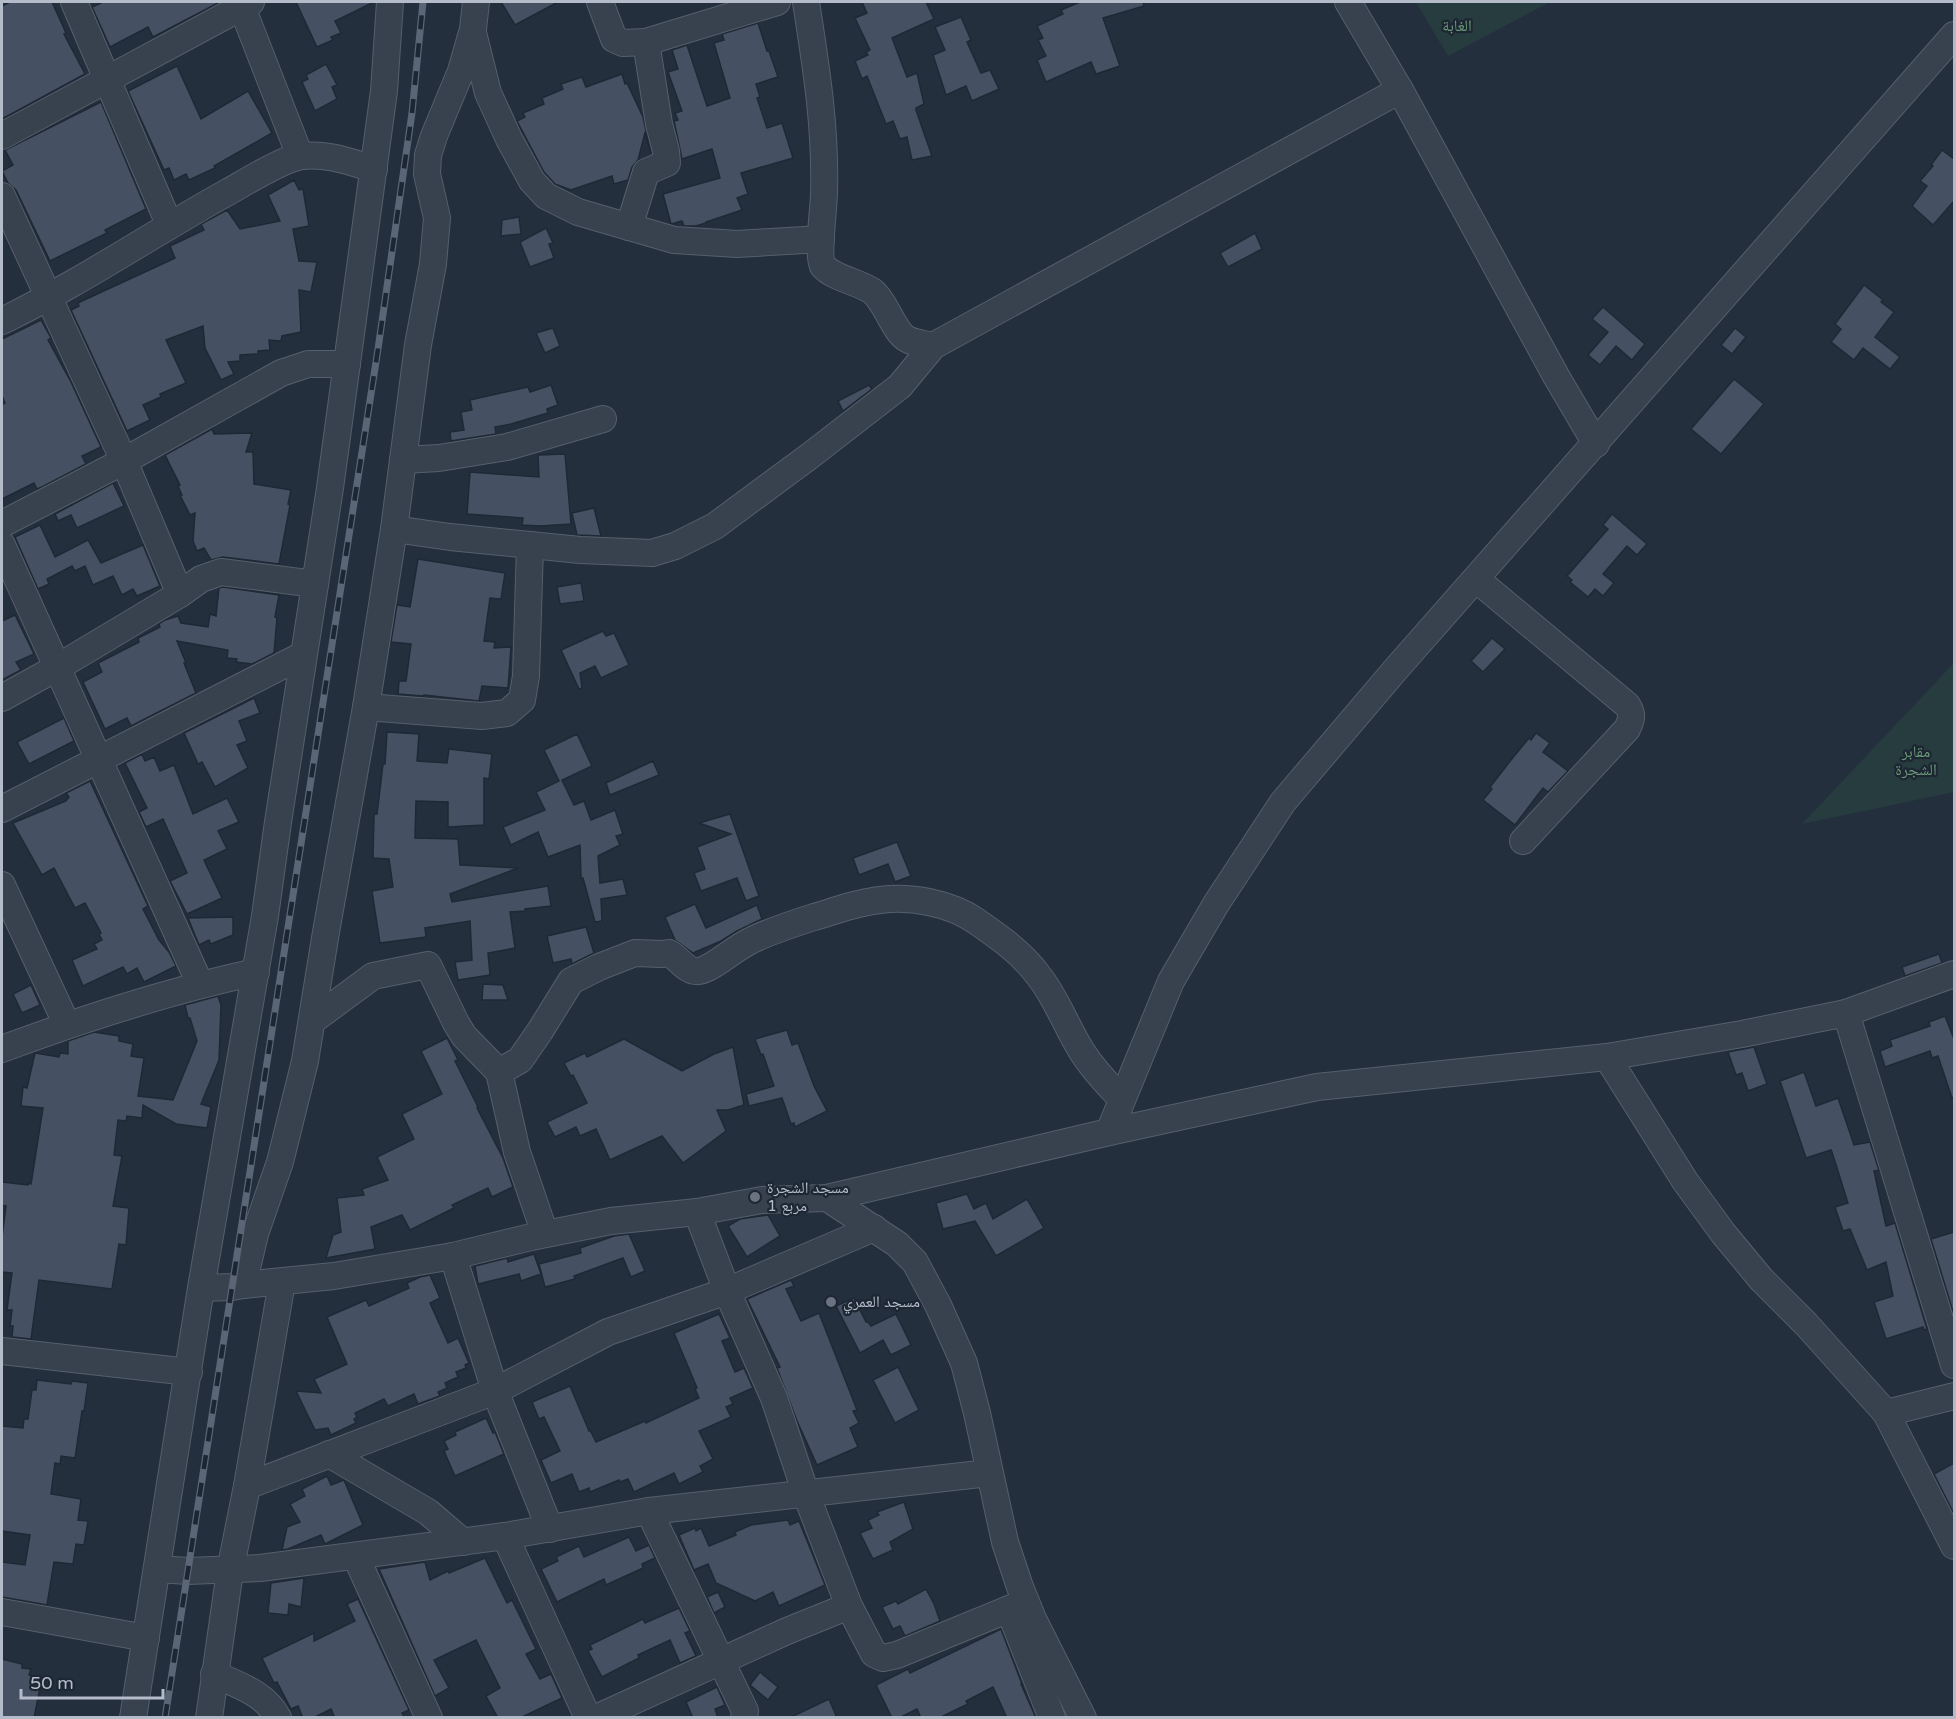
<svg xmlns="http://www.w3.org/2000/svg" width="1956" height="1719" viewBox="0 0 1956 1719" font-family="'Varela Round','Noto Naskh Arabic',sans-serif">
  <style>
    .green { fill: #263c3f }
    .building { fill: #455162; stroke: #1f2835; stroke-width: 1.5 }
    .lines { fill: none; stroke-linecap: round; stroke-linejoin: round }
    .minor-casing { stroke: #565f6c; stroke-width: 28 }
    .minor { stroke: #38414e; stroke-width: 26 }
    .rail-casing { stroke: #5a6575; stroke-width: 7 }
    .rail { stroke: #1d2633; stroke-width: 4.5; stroke-dasharray: 14; stroke-linecap: butt }
    .worship-dot { fill: #6b7280; stroke: #1d2633; stroke-width: 2 }
    .labels { text-anchor: middle; dominant-baseline: central; stroke-width: 4.5; stroke-linejoin: round; paint-order: stroke }
    .park-label { font-size: 16px; fill: #6b9a76; stroke: #1d2633 }
    .poi-label { font-size: 16px; fill: #b4bcc9; stroke: #1d2633; text-anchor: start }
  </style>
  <rect width="100%" height="100%" fill="#242f3e"/>
  <g class="green">
    <polygon points="1416,2 1550,2 1448,56"/>
    <polygon points="1954,663 1954,792 1802,824"/>
  </g>
  <g class="building">
    <polygon points="10,2 52,2 66,33 64,34 85,74 2,119 2,6"/>
    <polygon points="103,2 220,2 153,37 148,27 110,47 92,7"/>
    <polygon points="296,2 374,2 335,21 341,33 331,37 333,40 317,47"/>
    <polygon points="501,2 558,2 515,25"/>
    <polygon points="862,2 926,2 934,19 892,38 907,77 917,73 924,104 916,108 916,110 932,156 912,160 907,137 900,139 893,121 886,124 867,76 862,79 855,61 868,55 866,52 870,50 855,18 867,13"/>
    <polygon points="1080,2 1143,2 1144,6 1103,18 1120,66 1096,74 1091,62 1046,82 1037,60 1046,56 1038,40 1043,38 1037,26 1063,14 1061,10"/>
    <polygon points="961,17 971,40 967,42 981,73 990,70 999,89 972,101 966,86 946,95 933,55 945,50 935,27"/>
    <polygon points="758,23 767,51 769,51 778,77 756,84 760,97 757,98 767,128 782,123 793,158 741,173 748,194 737,198 742,210 706,222 706,223 696,226 684,226 682,221 671,224 663,194 720,178 712,149 682,159 674,121 678,120 675,113 682,111 668,72 678,69 672,50 687,45 707,106 730,98 714,43 724,40 722,34"/>
    <polygon points="326,64 337,85 332,87 337,99 315,111 302,82 308,79 306,75"/>
    <polygon points="177,66 201,119 248,91 272,133 214,166 215,168 189,180 186,174 174,180 169,168 164,170 128,91"/>
    <polygon points="622,74 625,84 627,83 643,117 651,153 645,133 638,160 632,167 628,180 614,184 612,176 571,190 555,184 544,172 517,121 525,117 523,113 544,104 542,98 563,89 561,84 582,77 586,87"/>
    <polygon points="101,102 146,209 105,230 107,233 50,261 16,190 8,183 2,171 13,165 5,150"/>
    <polygon points="1942,150 1954,159 1954,201 1933,225 1912,206 1927,186 1920,181 1933,166 1931,165"/>
    <polygon points="294,180 299,190 303,189 309,226 293,229 299,261 317,262 311,292 299,290 301,332 282,336 281,341 269,340 270,350 258,351 258,354 240,355 240,361 228,362 234,374 221,380 205,348 203,326 166,340 186,383 160,394 161,397 143,405 150,420 127,431 71,310 79,306 78,303 82,301 175,258 170,246 204,230 201,224 227,210 240,229 280,221 268,195"/>
    <polygon points="519,217 521,234 501,236 502,220"/>
    <polygon points="546,228 553,243 549,244 554,258 530,267 520,242"/>
    <polygon points="1255,233 1262,249 1228,267 1220,253"/>
    <polygon points="1864,285 1883,300 1881,302 1894,312 1875,337 1900,357 1890,369 1863,348 1854,360 1831,342 1841,329 1835,324"/>
    <polygon points="1603,307 1645,344 1632,360 1616,346 1600,365 1588,355 1608,332 1592,319"/>
    <polygon points="41,320 51,338 48,340 71,382 101,447 82,456 86,464 42,487 37,489 34,483 2,499 2,405 5,403 2,396 2,339"/>
    <polygon points="553,328 560,346 545,353 536,333"/>
    <polygon points="1735,328 1746,337 1732,354 1721,345"/>
    <polygon points="1734,379 1764,404 1721,454 1691,429"/>
    <polygon points="551,385 558,405 547,409 548,413 511,424 495,427 496,434 451,441 450,432 464,430 461,412 472,410 470,400 528,387 530,392"/>
    <polygon points="869,385 872,389 843,411 838,401"/>
    <polygon points="212,429 214,434 252,433 246,452 253,452 254,484 291,490 288,504 290,505 279,564 223,557 211,560 204,548 197,551 193,541 195,513 190,515 180,495 182,495 178,486 180,485 165,455"/>
    <polygon points="565,454 571,524 540,526 522,525 523,518 467,514 470,472 539,477 538,455"/>
    <polygon points="113,483 124,506 77,528 71,515 58,521 55,514"/>
    <polygon points="594,508 601,536 577,535 572,513"/>
    <polygon points="1612,514 1647,544 1637,555 1627,546 1603,574 1614,583 1603,596 1595,589 1588,597 1570,582 1572,580 1567,576 1608,529 1603,525"/>
    <polygon points="40,525 55,557 88,540 101,563 143,545 160,586 137,596 133,589 122,595 113,576 93,585 85,566 75,571 72,566 47,579 49,584 38,589 15,537"/>
    <polygon points="418,559 505,573 501,599 490,598 484,641 495,642 494,648 511,647 508,688 482,686 479,701 424,695 423,696 398,694 399,681 406,681 411,644 391,642 397,605 410,607"/>
    <polygon points="581,583 584,601 560,604 557,587"/>
    <polygon points="223,587 279,595 275,617 277,618 274,653 252,664 236,662 237,659 227,658 228,650 177,641 186,663 184,663 196,693 131,726 127,718 105,729 83,682 102,672 98,663 139,642 138,638 160,627 159,624 165,620 178,616 181,623 208,627 210,614 216,616 219,588"/>
    <polygon points="15,615 34,654 16,662 21,670 2,680 2,621"/>
    <polygon points="603,631 606,636 614,633 629,665 601,678 595,666 580,673 582,688 579,689 561,650"/>
    <polygon points="1492,638 1505,649 1483,672 1471,661"/>
    <polygon points="254,698 260,713 239,721 247,741 237,745 248,768 215,787 202,762 198,764 184,733"/>
    <polygon points="64,718 74,741 29,764 17,742"/>
    <polygon points="387,732 419,734 417,761 447,763 449,749 492,754 489,779 484,778 484,825 448,827 448,802 416,801 415,838 458,839 460,865 518,868 450,894 452,902 548,886 551,906 525,909 525,911 510,912 515,948 488,953 490,975 458,980 455,962 472,960 470,921 425,928 426,937 380,943 372,891 393,887 389,859 373,858 374,814 377,814 383,764 385,764"/>
    <polygon points="1536,733 1550,743 1543,752 1568,771 1548,792 1543,788 1515,825 1483,800 1492,789 1490,787 1511,760 1529,738 1531,740"/>
    <polygon points="577,734 592,766 562,780 574,805 584,801 591,820 615,810 623,834 616,836 620,845 598,856 600,883 623,879 627,895 601,899 602,921 595,922 583,878 581,878 580,845 548,857 538,832 511,845 503,827 545,810 536,792 559,781 544,750"/>
    <polygon points="142,754 145,761 154,757 160,771 174,765 193,814 227,798 239,822 218,831 227,849 204,860 222,898 187,914 170,881 187,873 163,819 146,827 139,812 147,808 125,763"/>
    <polygon points="653,761 659,775 610,795 606,783"/>
    <polygon points="90,781 148,906 143,909 159,940 169,952 176,966 144,982 137,968 127,974 123,967 83,986 72,960 97,949 94,944 102,940 99,934 101,933 85,903 75,908 54,868 42,875 13,823 66,801 69,797 66,793"/>
    <polygon points="730,814 759,896 746,901 737,878 701,891 694,873 705,869 697,847 731,834 699,823"/>
    <polygon points="897,842 911,876 895,882 888,864 859,875 853,858"/>
    <polygon points="695,904 706,928 757,905 762,919 737,931 721,941 693,953 675,940 665,917"/>
    <polygon points="233,917 233,935 211,944 209,940 199,945 188,918"/>
    <polygon points="586,927 594,953 572,964 571,959 553,963 547,936"/>
    <polygon points="1939,954 1942,963 1905,976 1902,967"/>
    <polygon points="483,984 503,985 508,1000 482,1000"/>
    <polygon points="31,985 40,1005 22,1013 13,994"/>
    <polygon points="218,996 221,1005 219,1060 201,1104 211,1107 207,1128 176,1124 143,1105 142,1118 127,1116 126,1121 118,1120 114,1155 122,1156 113,1206 129,1208 126,1245 119,1244 112,1289 39,1280 31,1339 12,1337 13,1326 10,1326 12,1310 7,1310 12,1273 2,1272 2,1237 6,1206 2,1205 2,1182 28,1185 28,1183 31,1184 43,1108 21,1106 23,1087 27,1088 35,1053 59,1057 60,1053 68,1054 68,1041 94,1032 119,1036 119,1041 133,1044 131,1056 144,1058 138,1096 173,1100 197,1041 190,1018 188,1018 185,1005"/>
    <polygon points="1945,1016 1954,1039 1954,1097 1952,1098 1938,1056 1932,1058 1930,1051 1885,1067 1880,1051 1892,1046 1890,1040 1930,1026 1929,1022"/>
    <polygon points="787,1030 792,1045 798,1043 814,1086 827,1111 795,1127 794,1123 791,1124 782,1098 749,1106 746,1094 774,1086 763,1054 761,1055 755,1039"/>
    <polygon points="447,1038 458,1060 455,1061 478,1107 477,1108 503,1158 513,1187 492,1197 488,1188 452,1205 454,1208 410,1230 402,1215 371,1227 375,1249 326,1258 333,1235 341,1232 337,1198 364,1195 362,1189 388,1180 377,1157 414,1139 402,1114 442,1094 421,1051"/>
    <polygon points="624,1039 682,1071 714,1054 733,1047 744,1105 728,1110 717,1110 726,1131 683,1163 662,1136 610,1160 596,1129 580,1136 576,1127 555,1137 547,1122 587,1103 573,1075 571,1076 564,1063 585,1053 587,1057"/>
    <polygon points="1754,1047 1767,1084 1748,1091 1742,1073 1736,1075 1728,1052"/>
    <polygon points="1804,1072 1816,1106 1838,1098 1854,1145 1870,1142 1879,1170 1874,1171 1886,1226 1895,1223 1927,1329 1924,1330 1923,1327 1886,1339 1874,1302 1893,1296 1886,1262 1867,1270 1850,1229 1843,1231 1835,1207 1848,1203 1832,1152 1831,1150 1806,1158 1780,1081"/>
    <polygon points="967,1194 974,1209 986,1203 993,1219 1027,1199 1044,1228 996,1256 975,1221 943,1229 936,1203"/>
    <polygon points="768,1215 780,1236 747,1257 728,1226 740,1219"/>
    <polygon points="1954,1232 1954,1315 1931,1239"/>
    <polygon points="629,1234 645,1271 631,1277 623,1258 574,1276 575,1279 545,1287 539,1264 581,1253 580,1248 614,1236"/>
    <polygon points="534,1254 541,1274 521,1281 519,1274 478,1284 475,1266 507,1258 508,1262"/>
    <polygon points="430,1275 440,1298 430,1303 448,1343 458,1338 469,1363 465,1365 466,1368 456,1372 458,1377 445,1383 447,1388 438,1392 440,1396 418,1404 414,1394 388,1406 384,1399 355,1413 357,1417 354,1419 356,1423 331,1435 328,1428 315,1430 296,1391 321,1393 314,1379 347,1364 327,1317 366,1300 369,1306 409,1288 407,1283 420,1277"/>
    <polygon points="791,1280 794,1286 786,1289 801,1321 819,1313 857,1410 853,1411 859,1423 850,1428 858,1447 817,1465 797,1421 777,1368 780,1367 747,1299"/>
    <polygon points="854,1298 866,1322 868,1322 871,1326 896,1314 911,1345 891,1355 883,1340 860,1353 836,1306"/>
    <polygon points="719,1314 730,1338 722,1341 735,1372 744,1368 753,1388 730,1398 733,1404 726,1407 731,1417 699,1431 713,1459 700,1466 703,1472 679,1484 674,1473 634,1492 628,1479 620,1482 619,1480 590,1492 589,1488 579,1492 572,1474 551,1483 541,1460 560,1451 544,1417 539,1419 532,1402 570,1386 589,1431 590,1430 596,1442 645,1421 646,1423 699,1398 695,1389 697,1388 674,1333"/>
    <polygon points="898,1367 919,1410 895,1423 873,1380"/>
    <polygon points="37,1380 71,1384 72,1381 88,1383 84,1411 82,1411 75,1458 61,1456 60,1464 55,1463 51,1494 81,1499 78,1520 88,1521 84,1545 76,1544 73,1564 54,1562 47,1605 2,1597 2,1562 25,1565 30,1535 2,1531 2,1426 23,1428 24,1419 28,1419 32,1390 36,1390"/>
    <polygon points="486,1418 493,1433 495,1432 504,1454 455,1476 444,1451 448,1449 444,1441 456,1435 455,1432"/>
    <polygon points="1954,1463 1954,1514 1934,1474"/>
    <polygon points="327,1476 331,1485 344,1480 363,1525 325,1544 321,1535 288,1549 282,1550 287,1527 300,1522 290,1504 305,1496 302,1489"/>
    <polygon points="904,1502 913,1529 890,1542 893,1550 873,1559 860,1533 872,1528 868,1520 879,1515 877,1512"/>
    <polygon points="788,1520 790,1525 799,1521 825,1585 779,1606 773,1592 755,1601 716,1583 708,1564 694,1570 679,1535 695,1528 696,1531 701,1528 709,1546 736,1535 735,1532 751,1525"/>
    <polygon points="629,1537 636,1551 649,1545 655,1558 642,1564 643,1568 606,1585 604,1579 557,1602 541,1569 558,1561 556,1557 579,1546 584,1557"/>
    <polygon points="485,1558 507,1603 512,1600 536,1649 526,1654 540,1679 551,1674 562,1698 520,1718 498,1718 486,1696 500,1688 476,1640 434,1660 449,1688 435,1696 379,1569 425,1562 430,1580 448,1571 449,1573"/>
    <polygon points="304,1578 301,1607 289,1604 288,1615 268,1613 271,1583"/>
    <polygon points="926,1589 934,1604 940,1621 905,1636 900,1626 893,1629 882,1607 896,1601 898,1604"/>
    <polygon points="718,1592 725,1607 714,1613 707,1597"/>
    <polygon points="358,1599 409,1710 402,1713 405,1718 335,1718 331,1709 313,1718 303,1718 298,1706 291,1709 277,1682 274,1683 262,1658 314,1633 314,1641 355,1621 347,1604"/>
    <polygon points="679,1608 690,1631 685,1633 696,1656 680,1663 670,1640 638,1655 639,1658 602,1677 588,1651 592,1649 590,1645 643,1619 645,1623"/>
    <polygon points="1001,1629 1022,1684 1021,1684 1036,1718 1007,1718 993,1687 966,1701 968,1704 939,1718 921,1718 917,1709 899,1718 892,1718 876,1685 908,1669 910,1673"/>
    <polygon points="2,1659 22,1664 22,1668 31,1669 29,1675 42,1678 34,1718 2,1718"/>
    <polygon points="760,1672 778,1687 768,1700 750,1685"/>
    <polygon points="717,1687 725,1705 715,1709 718,1718 693,1718 686,1702"/>
    <polygon points="829,1699 837,1718 789,1718"/>
  </g>
  <g class="lines">
    <defs>
      <g id="minor">
        <polyline points="74,2 169,224"/>
        <polyline points="240,2 300,156"/>
        <polyline points="600,2 614,39 623,43 646,42 777,2"/>
        <path d="M806 2C816 67 826 127 824 193 824 207 817 256 823 266 833 278 859 282 872 291 886 302 894 332 907 339 914 343 925 344 933 346"/>
        <polyline points="1348,2 1400,90 1556,376 1596,444"/>
        <polyline points="473,33 488,93 509,139 532,181 546,196 578,212 674,240 737,244 821,239"/>
        <polyline points="2,136 251,2"/>
        <polyline points="2,196 124,461 180,594"/>
        <polyline points="629,227 646,172 667,163 666,151 659,124 646,42"/>
        <path d="M2 321C80 283 152 234 228 192 246 182 284 158 302 156 327 153 350 162 374 169"/>
        <polyline points="403,460 439,458 507,447 603,419"/>
        <polyline points="2,524 124,461 281,373 308,364 347,364"/>
        <polyline points="394,529 450,537 580,550 652,553 675,546 715,526 811,455 900,386 933,346 1400,90"/>
        <polyline points="2,545 200,984"/>
        <path d="M1476 579 1627 705C1633 714 1632 719 1627 729L1523 841"/>
        <polyline points="2,698 58,667 180,594 201,579 221,572 315,584"/>
        <polyline points="366,707 482,716 507,713 522,700 526,676 530,545"/>
        <polyline points="2,809 303,655"/>
        <polyline points="2,885 67,1025"/>
        <polyline points="1846,1013 1954,1365"/>
        <path d="M312 1021 373 976 428 965 456 1023 464 1036 499 1072 520 1060 540 1031 571 981 599 967 635 953 662 954 669 953C679 958 687 973 699 971 712 969 735 948 750 941 770 931 792 924 814 917 835 911 858 902 880 900 911 896 950 903 976 921 999 937 1022 953 1038 975 1056 997 1066 1026 1081 1050 1092 1068 1107 1084 1122 1099"/>
        <path d="M2 1049C85 1018 169 991 256 972"/>
        <polyline points="1607,1057 1685,1181 1723,1233 1761,1279 1806,1324 1886,1413 1954,1546"/>
        <polyline points="499,1072 517,1152 545,1234"/>
        <polyline points="1109,1132 1171,981 1216,904 1283,802 1396,669 1954,35"/>
        <polyline points="827,1198 897,1244 915,1262 938,1305 964,1363 977,1413 1005,1542 1020,1587 1033,1619 1083,1718"/>
        <polyline points="697,1212 727,1291 774,1398 806,1494 849,1606 874,1654 883,1658 897,1655 1026,1602"/>
        <polyline points="453,1256 495,1391 550,1529"/>
        <polyline points="243,1285 255,1234 280,1162 305,1061 326,932 366,707 394,529 418,345 433,264 437,218 427,174 428,155 434,136 461,71 473,29 476,2"/>
        <polyline points="201,1288 232,1287 243,1285 334,1276 453,1256 531,1237 611,1221 697,1212 762,1200 827,1198 1109,1132 1317,1087 1607,1057 1742,1034 1846,1013 1954,974"/>
        <polyline points="2,1351 189,1372"/>
        <polyline points="1886,1413 1954,1396"/>
        <polyline points="329,1454 428,1512 463,1542"/>
        <polyline points="247,1486 495,1391 608,1332 727,1291 874,1228"/>
        <polyline points="649,1511 745,1711 744,1718"/>
        <polyline points="505,1536 588,1718"/>
        <polyline points="356,1557 429,1718"/>
        <polyline points="157,1569 188,1571 260,1568 505,1536 649,1511 989,1473"/>
        <polyline points="1009,1609 1052,1718"/>
        <polyline points="2,1612 146,1638"/>
        <path d="M214 1674C238 1685 265 1693 278 1718"/>
        <polyline points="133,1718 201,1288 265,916 278,822 330,488 384,91 390,2"/>
        <polyline points="209,1718 230,1571 247,1486 282,1282"/>
        <polyline points="596,1718 787,1631 849,1606"/>
      </g>
    </defs>
    <use href="#minor" class="minor-casing"/>
    <use href="#minor" class="minor"/>
    <defs>
      <polyline id="rail" points="165,1718 378,349 412,113 423,2"/>
    </defs>
    <use href="#rail" class="rail-casing"/>
    <use href="#rail" class="rail"/>
  </g>
  <g class="worship-dot">
    <circle cx="755" cy="1197" r="6"/>
    <circle cx="831" cy="1302" r="6"/>
  </g>
  <g class="labels">
    <g class="park-label">
      <text x="1457" y="26">الغابة</text>
      <text x="1916" y="752">مقابر<tspan x="1916" dy="18">الشجرة</tspan></text>
    </g>
    <g class="poi-label">
      <text x="767" y="1188">مسجد الشجرة<tspan x="767" dy="18">مربع 1</tspan></text>
      <text x="843" y="1302">مسجد العمري</text>
    </g>
  </g>
  <rect width="1956" height="1719" fill="none" stroke="#b4bcc9" stroke-width="6"/>
  <path d="M21 1689v9h142v-9" fill="none" stroke="#b4bcc9" stroke-width="3"/>
  <text x="30" y="1689" font-size="18" fill="#b4bcc9" stroke="#1d2633" stroke-width="4.5" paint-order="stroke">50 m</text>
</svg>
